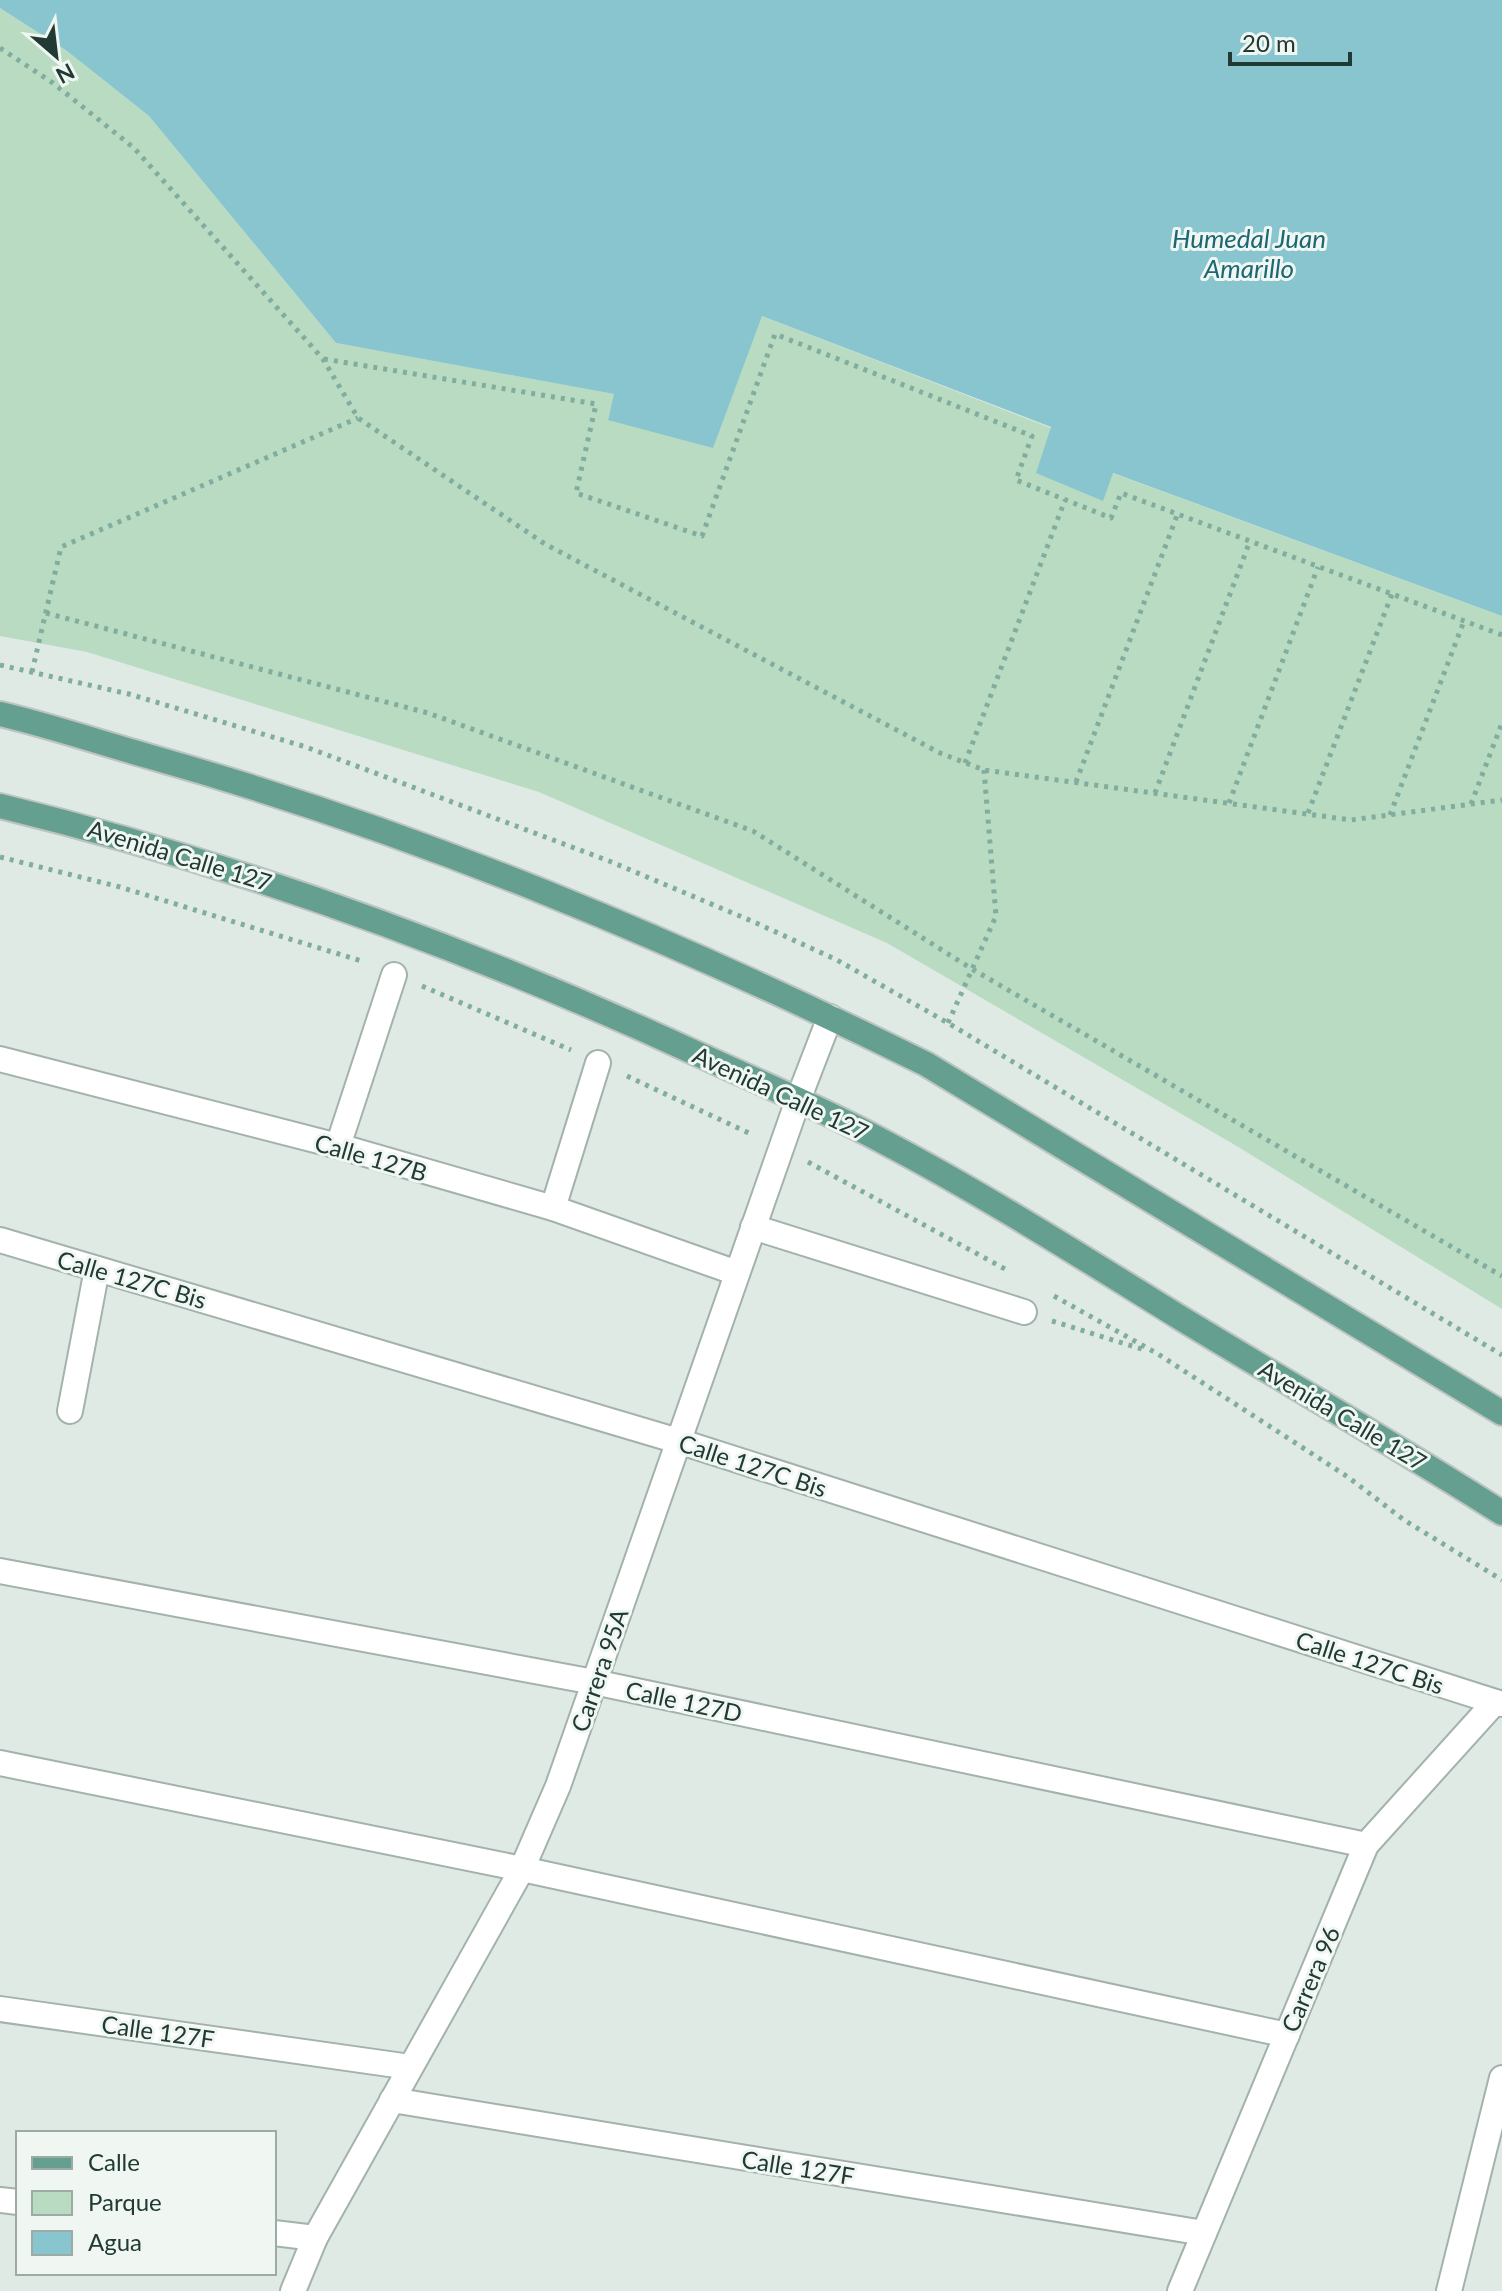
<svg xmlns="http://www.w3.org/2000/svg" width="1502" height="2291" viewBox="0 0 1502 2291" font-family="Lato,sans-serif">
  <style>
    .green { fill: #b9dbc2 }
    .water { fill: #89c5ce }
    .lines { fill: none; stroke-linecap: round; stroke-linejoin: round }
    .minor-casing { stroke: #a3b2ac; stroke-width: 28 }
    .tertiary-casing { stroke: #a3b2ac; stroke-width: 28 }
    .primary-casing { stroke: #bcc4c2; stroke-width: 28 }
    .path { stroke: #81ad9f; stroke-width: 5; stroke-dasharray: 4 6; stroke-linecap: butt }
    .minor { stroke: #fff; stroke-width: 24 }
    .tertiary { stroke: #fff; stroke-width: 24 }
    .primary { stroke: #659f8f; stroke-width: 24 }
    .labels { text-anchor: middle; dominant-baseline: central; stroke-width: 6; stroke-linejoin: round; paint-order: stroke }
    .street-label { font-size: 24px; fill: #213a33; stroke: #f0f7f3 }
    .water-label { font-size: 26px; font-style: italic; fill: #1d6774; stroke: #f0f7f3 }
  </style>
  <rect width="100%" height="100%" fill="#e0eae5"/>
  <polygon class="green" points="0,8 67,51 149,116 336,343 615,394 608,419 762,316 1051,428 1102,500 1112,473 1502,616 1502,1309 1235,1145 887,943 539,792 87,652 0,636"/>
  <polygon class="water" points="0,0 1502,0 1502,616 1113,473 1103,501 1036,473 1051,427 762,316 713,448 608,420 614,394 336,343 149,116 67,51 0,8"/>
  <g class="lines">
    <defs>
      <g id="minor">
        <polyline points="0,1059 338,1146 553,1208 737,1273"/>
        <polyline points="338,1146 394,975"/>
        <polyline points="553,1208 598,1063"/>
        <polyline points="753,1227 1024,1312"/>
        <polyline points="0,1240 678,1441 1502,1704"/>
        <polyline points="70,1411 97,1269"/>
        <polyline points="0,1571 594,1682 1366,1845"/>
        <polyline points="0,1763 522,1869 1287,2035"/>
        <polyline points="0,2009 410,2067"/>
        <polyline points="392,2100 1204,2233"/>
        <polyline points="0,2200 18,2202"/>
        <polyline points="274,2233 315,2238"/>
        <polyline points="1180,2291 1366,1845 1495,1702"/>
        <polyline points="1449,2291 1502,2078"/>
      </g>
      <polyline id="tertiary" points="293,2291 315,2238 522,1869 558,1786 798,1100 830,1017"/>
      <g id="primary">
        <path d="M0 714C51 726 101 743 151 757 420 833 675 940 926 1064L1502 1413"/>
        <path d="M0 806C243 865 475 951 702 1056 763 1084 825 1110 884 1142 985 1195 1082 1257 1179 1317 1287 1383 1396 1445 1502 1513"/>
      </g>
    </defs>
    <use href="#minor" class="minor-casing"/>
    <use href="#tertiary" class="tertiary-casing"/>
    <use href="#primary" class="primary-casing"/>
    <g class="path">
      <polyline points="0,48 53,83 134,148 323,359 358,418 545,544 940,753 984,770 1351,820 1502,800"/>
      <polyline points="324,359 596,404 576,493 702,536 775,334 1032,436 1016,480 1111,518 1121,493 1502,635"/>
      <polyline points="46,613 428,713 753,831 972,969 1502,1276"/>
      <polyline points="0,665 129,694 306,747 609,861 754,922 837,960 948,1023 1502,1355"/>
      <polyline points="32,672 61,547 358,418"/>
      <polyline points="965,763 1065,500"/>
      <polyline points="1076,782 1178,513"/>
      <polyline points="1155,793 1250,541"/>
      <polyline points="1229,803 1318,567"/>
      <polyline points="1471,804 1502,723"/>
      <polyline points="1308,813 1392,594"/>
      <polyline points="1390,815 1464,621"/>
      <polyline points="0,857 120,887 365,962"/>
      <polyline points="422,986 571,1050"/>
      <polyline points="948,1023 996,916 984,770"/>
      <polyline points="627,1076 753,1135"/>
      <polyline points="808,1162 1007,1270"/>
      <polyline points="1054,1296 1158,1354 1348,1477 1404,1520 1502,1580"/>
      <polyline points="1052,1321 1145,1350"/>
    </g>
    <use href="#minor" class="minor"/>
    <use href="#tertiary" class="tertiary"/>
    <use href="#primary" class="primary"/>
  </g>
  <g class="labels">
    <g class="street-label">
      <text transform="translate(180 855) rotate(17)">Avenida Calle 127</text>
      <text transform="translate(781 1093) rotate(25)">Avenida Calle 127</text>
      <text transform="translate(371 1157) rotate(16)">Calle 127B</text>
      <text transform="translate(132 1279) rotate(16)">Calle 127C Bis</text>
      <text transform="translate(1343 1415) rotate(31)">Avenida Calle 127</text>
      <text transform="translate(753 1465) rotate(18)">Calle 127C Bis</text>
      <text transform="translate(1370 1662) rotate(18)">Calle 127C Bis</text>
      <text transform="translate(599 1670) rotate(-71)">Carrera 95A</text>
      <text transform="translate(684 1701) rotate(12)">Calle 127D</text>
      <text transform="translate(1310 1979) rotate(-67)">Carrera 96</text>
      <text transform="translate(158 2031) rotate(8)">Calle 127F</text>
      <text transform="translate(798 2167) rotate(9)">Calle 127F</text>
    </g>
    <g class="water-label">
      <text x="1249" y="238">Humedal Juan<tspan x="1249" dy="30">Amarillo</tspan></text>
    </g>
  </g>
  <rect x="16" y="2131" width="260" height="144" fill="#f0f7f3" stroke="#9daba6" stroke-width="2"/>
  <rect x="32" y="2157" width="40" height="12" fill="#659f8f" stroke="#9daba6" stroke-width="2"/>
  <text x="88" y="2171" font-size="24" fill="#213a33">Calle</text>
  <rect x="32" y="2191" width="40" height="24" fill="#b9dbc2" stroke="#9daba6" stroke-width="2"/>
  <text x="88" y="2211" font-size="24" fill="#213a33">Parque</text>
  <rect x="32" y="2231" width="40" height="24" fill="#89c5ce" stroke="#9daba6" stroke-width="2"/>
  <text x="88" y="2251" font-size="24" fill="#213a33">Agua</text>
  <g transform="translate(56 56) rotate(152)" stroke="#f0f7f3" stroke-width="6" paint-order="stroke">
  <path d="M0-6L14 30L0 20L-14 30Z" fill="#213a33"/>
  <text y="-12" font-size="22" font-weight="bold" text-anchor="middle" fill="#213a33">N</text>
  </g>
  <path d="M1230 52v12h120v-12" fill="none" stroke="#213a33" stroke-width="4"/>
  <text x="1242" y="52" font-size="24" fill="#213a33" stroke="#f0f7f3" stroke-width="6" paint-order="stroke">20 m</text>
</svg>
